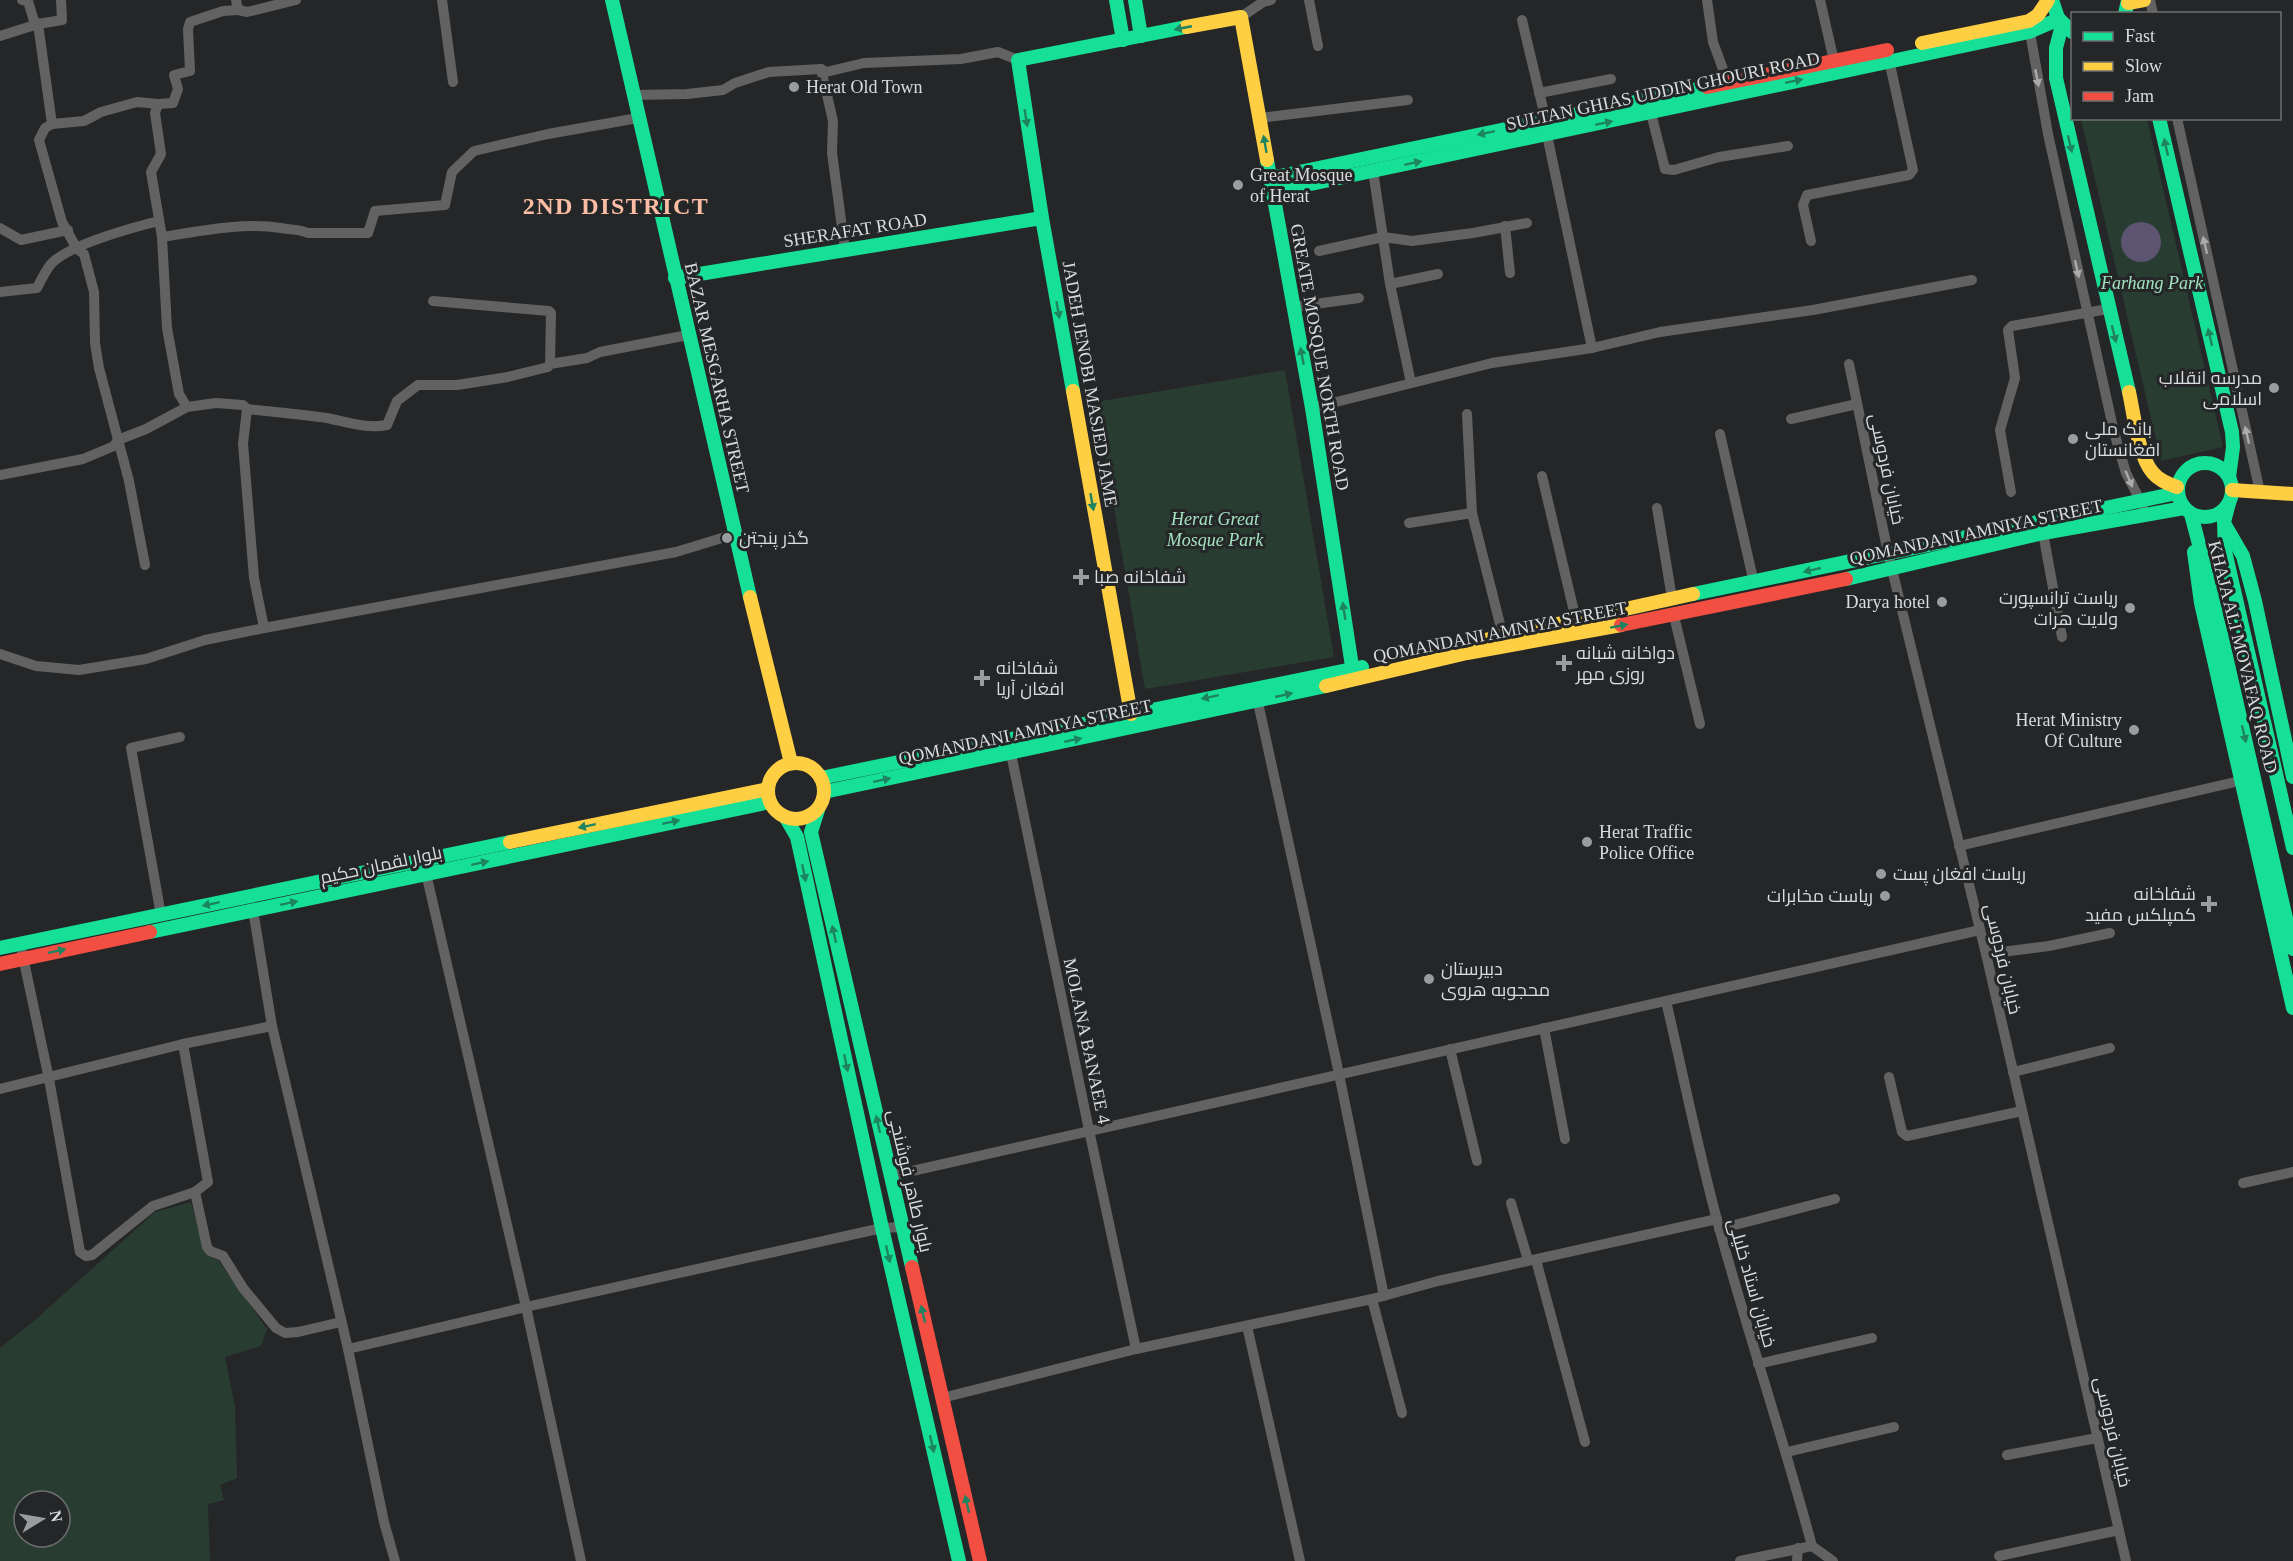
<svg xmlns="http://www.w3.org/2000/svg" width="2293" height="1561" viewBox="0 0 2293 1561" font-family="'Times New Roman',Cairo,serif">
  <style>
    .green { fill: #293c32; fill-rule: evenodd }
    .water { fill: #5d5471 }
    .lines { fill: none; stroke-linecap: round; stroke-linejoin: round }
    .street { stroke: #626262; stroke-width: 10 }
    .fast { stroke: #16e098; stroke-width: 14 }
    .slow { stroke: #ffcf43; stroke-width: 14 }
    .jam { stroke: #f24e42; stroke-width: 14 }
    .oneway { fill: #1d8360 }
    .oneway2 { fill: #aaabac }
    .poi-dot { fill: #9b9c9d; stroke: #242628; stroke-width: 2 }
    .labels { text-anchor: middle; dominant-baseline: central; stroke-width: 6; stroke-linejoin: round; paint-order: stroke }
    .poi-label { font-size: 18px; fill: #dadcdd; stroke: #242628; text-anchor: start }
    .street-label { font-size: 18px; fill: #dadcdd; stroke: #242628 }
    .park-label { font-size: 18px; font-style: italic; fill: #a3e2bf; stroke: #242628 }
    .district-label { font-size: 24px; font-weight: bold; letter-spacing: 1.5px; fill: #fbbda4; stroke: #242628 }
  </style>
  <rect width="100%" height="100%" fill="#252627"/>
  <g class="green">
    <polygon points="2081,119 2147,119 2223,447 2161,461"/>
    <polygon points="1285,370 1334,657 1145,689 1096,402"/>
    <path d="M191 1202 205 1254 219 1261 267 1329 261 1346 225 1357 235 1407 237 1478 220 1485 224 1500 208 1504 210 1561H0V1348L35 1320 155 1212ZM24 1501H60V1537H24Z"/>
  </g>
  <circle class="water" cx="2141" cy="242" r="20"/>
  <g class="lines">
    <g class="street">
      <polyline points="22,0 28,1 34,21 38,24 52,124"/>
      <polyline points="236,0 238,10 247,12 296,0"/>
      <polyline points="442,0 453,82"/>
      <polyline points="1309,0 1318,46"/>
      <polyline points="1707,0 1713,42 1728,83"/>
      <polyline points="1820,0 1834,61"/>
      <polyline points="2150,0 2153,14"/>
      <polyline points="1241,17 1263,2 1271,0"/>
      <polyline points="1522,20 1546,121"/>
      <polyline points="2029,27 2048,134 2114,432 2126,473 2143,506"/>
      <polyline points="0,36 38,24 62,20 61,0"/>
      <polyline points="821,69 833,121 832,153 845,250"/>
      <polyline points="1539,93 1611,79"/>
      <polyline points="633,95 687,94 723,90 735,83 769,72 821,69 826,72 864,63 961,59 998,52 1018,60"/>
      <polyline points="158,104 155,113 161,154 151,172 162,237 167,328 179,394 187,407"/>
      <polyline points="1651,113 1665,169 1674,170 1719,157 1788,146"/>
      <polyline points="1260,118 1408,100"/>
      <polyline points="2177,118 2260,492"/>
      <polyline points="1547,135 1592,348"/>
      <polyline points="1373,171 1390,284 1411,383"/>
      <polyline points="1505,226 1510,273"/>
      <polyline points="0,228 21,240 68,230"/>
      <path d="M162 237C200 231 244 222 281 228 291 230 299 229 308 233H368L375 211 445 205 452 172 474 151 548 134 638 118"/>
      <polyline points="1811,241 1803,205 1807,195 1909,175 1913,170 1889,60"/>
      <polyline points="1319,251 1383,237 1412,241 1473,233 1527,223"/>
      <polyline points="1390,284 1438,274"/>
      <path d="M0 292 37 288C41 280 46 270 51 264 68 245 134 227 159 221"/>
      <polyline points="433,301 549,311 551,313 550,364"/>
      <polyline points="1293,307 1359,298"/>
      <polyline points="1849,364 1888,553 1986,954 2126,1561"/>
      <polyline points="1312,408 1492,363 1592,348 1660,332 1813,310 1972,280"/>
      <polyline points="247,409 243,444 254,578 264,628"/>
      <polyline points="1467,414 1472,513 1503,636"/>
      <polyline points="1791,419 1857,404"/>
      <polyline points="1720,434 1754,583"/>
      <path d="M0 475 83 459 114 446 118 440 146 429 187 407 216 403 243 405 247 409C273 412 300 414 327 418 347 422 366 429 387 425L397 401 418 385H457L508 377 548 367 550 364 587 358 600 352 688 335"/>
      <polyline points="1542,476 1576,620"/>
      <polyline points="2011,492 2000,430 2015,378 2008,330 2012,326 2108,309"/>
      <polyline points="1657,508 1672,598"/>
      <polyline points="1409,523 1472,513"/>
      <polyline points="2043,533 2062,637"/>
      <polyline points="145,565 129,481 99,368 95,343 94,292 84,254 77,249 62,222 39,140 45,128 52,124 84,121 101,112 137,102 158,104 173,103 178,89 174,75 190,71 188,29 190,22 223,11 238,10"/>
      <polyline points="1674,616 1700,724"/>
      <polyline points="0,654 36,666 79,670 146,659 205,640 264,628 676,552 735,534"/>
      <polyline points="1257,698 1339,1074 1384,1296"/>
      <polyline points="1010,749 1089,1130 1136,1349"/>
      <polyline points="1959,846 2248,779"/>
      <polyline points="425,869 526,1307 581,1561"/>
      <polyline points="253,910 272,1026 348,1349 384,1522 395,1561"/>
      <polyline points="161,915 131,748 180,737"/>
      <polyline points="22,952 49,1079 80,1252 86,1256 92,1255 153,1206 195,1192 208,1182 183,1044"/>
      <polyline points="1986,954 2049,946 2110,933"/>
      <path d="M1666 1001C1684 1078 1699 1155 1720 1231 1749 1337 1784 1441 1812 1546L1833 1561"/>
      <polyline points="1544,1028 1565,1139"/>
      <polyline points="1450,1049 1477,1161"/>
      <polyline points="2013,1072 2110,1048"/>
      <polyline points="1889,1077 1902,1132 1907,1136 2022,1111"/>
      <polyline points="0,1089 183,1044 272,1026"/>
      <polyline points="890,1176 1980,930"/>
      <polyline points="2243,1183 2293,1172"/>
      <polyline points="195,1192 207,1247 210,1251 223,1256 243,1288 276,1328 285,1333 298,1332 341,1322"/>
      <polyline points="1511,1203 1528,1260"/>
      <polyline points="1719,1229 1835,1199"/>
      <polyline points="1536,1260 1585,1442"/>
      <polyline points="1372,1299 1402,1413"/>
      <polyline points="1247,1326 1300,1561"/>
      <polyline points="348,1349 526,1307 882,1228 902,1227"/>
      <polyline points="1758,1364 1872,1338"/>
      <polyline points="942,1398 1136,1349 1372,1299 1438,1281 1717,1219"/>
      <polyline points="1787,1452 1894,1427"/>
      <polyline points="2007,1455 2097,1438"/>
      <polyline points="1999,1556 2119,1530"/>
      <polyline points="1740,1561 1812,1546"/>
      <polyline points="1797,1561 1798,1548"/>
    </g>
    <g class="fast">
      <polyline points="612,0 750,597"/>
      <polyline points="1116,0 1123,40"/>
      <polyline points="1135,0 1141,36"/>
      <polyline points="2052,0 2058,18 2072,32"/>
      <polyline points="2125,14 2128,0"/>
      <polyline points="2062,25 2056,48 2056,78 2129,392"/>
      <polyline points="2159,118 2232,432 2233,447 2229,477"/>
      <polyline points="1267,160 1312,408 1354,679"/>
      <polyline points="1271,178 1707,87"/>
      <polyline points="1273,192 2029,32 2059,19"/>
      <polyline points="675,278 1042,218"/>
      <polyline points="1073,391 1042,218 1018,60 1186,27"/>
      <circle cx="2205" cy="490" r="27"/>
      <polyline points="2229,503 2224,522 2225,551 2293,848"/>
      <polyline points="2191,514 2210,586 2293,949"/>
      <polyline points="2225,525 2243,556 2255,601 2293,777"/>
      <polyline points="2194,552 2201,603 2293,1008"/>
      <polyline points="1846,579 2043,533 2184,508"/>
      <polyline points="1693,594 2177,493"/>
      <polyline points="821,778 1362,667"/>
      <polyline points="824,792 1326,686"/>
      <polyline points="818,810 811,832 912,1267"/>
      <polyline points="786,818 797,837 882,1228 959,1561"/>
      <polyline points="150,932 770,802"/>
      <polyline points="0,948 510,842"/>
    </g>
    <g class="slow">
      <polyline points="2128,3 2144,0"/>
      <polyline points="1186,27 1241,17 1267,160"/>
      <polyline points="1922,43 2029,21 2038,15 2048,0"/>
      <polyline points="1073,391 1131,714"/>
      <path d="M2129 392C2134 414 2138 456 2153 473 2159 480 2168 484 2177 487"/>
      <polyline points="2232,490 2293,494"/>
      <polyline points="750,597 791,763"/>
      <polyline points="1485,640 1693,594"/>
      <polyline points="1326,686 1467,653 1621,625"/>
      <circle cx="796" cy="791" r="28"/>
      <polyline points="510,842 768,789"/>
    </g>
    <g class="jam">
      <polyline points="1707,87 1887,50"/>
      <polyline points="1621,625 1846,579"/>
      <polyline points="0,964 150,932"/>
      <polyline points="912,1267 980,1561"/>
    </g>
  </g>
  <defs><path id="oneway-solid" d="M-6-.8H1V-3.2L6.5 0L1 3.2V.8H-6Z" transform="scale(1.5)"/></defs>
  <g class="oneway">
    <use href="#oneway-solid" transform="translate(1183 28) rotate(169)"/>
    <use href="#oneway-solid" transform="translate(1794 81) rotate(-12)"/>
    <use href="#oneway-solid" transform="translate(1026 118) rotate(81)"/>
    <use href="#oneway-solid" transform="translate(1604 123) rotate(-12)"/>
    <use href="#oneway-solid" transform="translate(1486 133) rotate(168)"/>
    <use href="#oneway-solid" transform="translate(1265 144) rotate(-100)"/>
    <use href="#oneway-solid" transform="translate(2070 144) rotate(77)"/>
    <use href="#oneway-solid" transform="translate(2166 147) rotate(-103)"/>
    <use href="#oneway-solid" transform="translate(1413 163) rotate(-12)"/>
    <use href="#oneway-solid" transform="translate(1058 310) rotate(80)"/>
    <use href="#oneway-solid" transform="translate(2114 334) rotate(76)"/>
    <use href="#oneway-solid" transform="translate(2210 337) rotate(-103)"/>
    <use href="#oneway-solid" transform="translate(1302 356) rotate(-101)"/>
    <use href="#oneway-solid" transform="translate(1092 502) rotate(80)"/>
    <use href="#oneway-solid" transform="translate(1812 570) rotate(167)"/>
    <use href="#oneway-solid" transform="translate(1344 611) rotate(-99)"/>
    <use href="#oneway-solid" transform="translate(1619 626) rotate(-10)"/>
    <use href="#oneway-solid" transform="translate(1284 695) rotate(-13)"/>
    <use href="#oneway-solid" transform="translate(1210 697) rotate(168)"/>
    <use href="#oneway-solid" transform="translate(2244 734) rotate(77)"/>
    <use href="#oneway-solid" transform="translate(1073 740) rotate(-12)"/>
    <use href="#oneway-solid" transform="translate(882 780) rotate(-12)"/>
    <use href="#oneway-solid" transform="translate(671 822) rotate(-12)"/>
    <use href="#oneway-solid" transform="translate(587 826) rotate(168)"/>
    <use href="#oneway-solid" transform="translate(480 863) rotate(-12)"/>
    <use href="#oneway-solid" transform="translate(804 873) rotate(78)"/>
    <use href="#oneway-solid" transform="translate(289 903) rotate(-12)"/>
    <use href="#oneway-solid" transform="translate(211 904) rotate(168)"/>
    <use href="#oneway-solid" transform="translate(834 934) rotate(-103)"/>
    <use href="#oneway-solid" transform="translate(57 951) rotate(-12)"/>
    <use href="#oneway-solid" transform="translate(846 1063) rotate(78)"/>
    <use href="#oneway-solid" transform="translate(878 1124) rotate(-103)"/>
    <use href="#oneway-solid" transform="translate(888 1254) rotate(77)"/>
    <use href="#oneway-solid" transform="translate(923 1314) rotate(-103)"/>
    <use href="#oneway-solid" transform="translate(932 1444) rotate(77)"/>
    <use href="#oneway-solid" transform="translate(967 1504) rotate(-103)"/>
  </g>
  <g class="oneway2">
    <use href="#oneway-solid" transform="translate(2037 78) rotate(79)"/>
    <use href="#oneway-solid" transform="translate(2205 245) rotate(-103)"/>
    <use href="#oneway-solid" transform="translate(2077 269) rotate(77)"/>
    <use href="#oneway-solid" transform="translate(2247 435) rotate(-103)"/>
    <use href="#oneway-solid" transform="translate(2129 479) rotate(67)"/>
  </g>
  <g class="poi-dot">
    <circle cx="794" cy="87" r="6"/>
    <circle cx="1238" cy="185" r="6"/>
    <circle cx="2274" cy="388" r="6"/>
    <circle cx="2073" cy="439" r="6"/>
    <circle cx="727" cy="538" r="6"/>
    <path d="M1078 568h6v6h6v6h-6v6h-6v-6h-6v-6h6z"/>
    <circle cx="1942" cy="602" r="6"/>
    <circle cx="2130" cy="608" r="6"/>
    <path d="M1561 654h6v6h6v6h-6v6h-6v-6h-6v-6h6z"/>
    <path d="M979 669h6v6h6v6h-6v6h-6v-6h-6v-6h6z"/>
    <circle cx="2134" cy="730" r="6"/>
    <circle cx="1587" cy="842" r="6"/>
    <circle cx="1881" cy="874" r="6"/>
    <circle cx="1885" cy="896" r="6"/>
    <path d="M2206 895h6v6h6v6h-6v6h-6v-6h-6v-6h6z"/>
    <circle cx="1429" cy="979" r="6"/>
  </g>
  <g class="labels">
    <g class="poi-label">
      <text x="806" y="87">Herat Old Town</text>
      <text x="1250" y="175">Great Mosque<tspan x="1250" dy="21">of Herat</tspan></text>
      <text x="2262" y="378" text-anchor="end">مدرسه انقلاب<tspan x="2262" dy="21">اسلامی</tspan></text>
      <text x="2085" y="429">بانک ملی<tspan x="2085" dy="21">افغانستان</tspan></text>
      <text x="739" y="538">گذر پنجتن</text>
      <text x="1094" y="577">شفاخانه صبا</text>
      <text x="2118" y="598" text-anchor="end">ریاست ترانسپورت<tspan x="2118" dy="21">ولایت هرات</tspan></text>
      <text x="1930" y="602" text-anchor="end">Darya hotel</text>
      <text x="1576" y="653">دواخانه شبانه<tspan x="1576" dy="21">روزی مهر</tspan></text>
      <text x="996" y="668">شفاخانه<tspan x="996" dy="21">افغان آریا</tspan></text>
      <text x="2122" y="720" text-anchor="end">Herat Ministry<tspan x="2122" dy="21">Of Culture</tspan></text>
      <text x="1599" y="832">Herat Traffic<tspan x="1599" dy="21">Police Office</tspan></text>
      <text x="1893" y="874">ریاست افغان پست</text>
      <text x="2196" y="894" text-anchor="end">شفاخانه<tspan x="2196" dy="21">کمپلکس مفید</tspan></text>
      <text x="1873" y="896" text-anchor="end">ریاست مخابرات</text>
      <text x="1441" y="969">دبیرستان<tspan x="1441" dy="21">محجوبه هروی</tspan></text>
    </g>
    <g class="street-label">
      <text transform="translate(1663 91) rotate(-12)">SULTAN GHIAS UDDIN GHOURI ROAD</text>
      <text transform="translate(855 230) rotate(-9)">SHERAFAT ROAD</text>
      <text transform="translate(1320 357) rotate(80)">GREATE MOSQUE NORTH ROAD</text>
      <text transform="translate(717 378) rotate(77)">BAZAR MESGARHA STREET</text>
      <text transform="translate(1090 384) rotate(80)">JADEH JENOBI MASJED JAME</text>
      <text transform="translate(1887 469) rotate(78)">خیابان فردوسی</text>
      <text transform="translate(1976 532) rotate(-12)">QOMANDANI AMNIYA STREET</text>
      <text transform="translate(1500 632) rotate(-11)">QOMANDANI AMNIYA STREET</text>
      <text transform="translate(2243 657) rotate(76)">KHAJA ALI MOVAFAQ ROAD</text>
      <text transform="translate(1025 732) rotate(-12)">QOMANDANI AMNIYA STREET</text>
      <text transform="translate(381 865) rotate(-12)">بلوار لقمان حکیم</text>
      <text transform="translate(2003 959) rotate(77)">خیابان فردوسی</text>
      <text transform="translate(1087 1041) rotate(78)">MOLANA BANAEE 4</text>
      <text transform="translate(910 1181) rotate(77)">بلوار طاهر فوشنجی</text>
      <text transform="translate(1752 1283) rotate(74)">خیابان استاد خلیلی</text>
      <text transform="translate(2113 1432) rotate(77)">خیابان فردوسی</text>
    </g>
    <g class="park-label">
      <text x="2152" y="283">Farhang Park</text>
      <text x="1215" y="519">Herat Great<tspan x="1215" dy="21">Mosque Park</tspan></text>
    </g>
    <g class="district-label">
      <text x="616" y="206">2ND DISTRICT</text>
    </g>
  </g>
  <rect x="2071" y="12" width="210" height="108" fill="#242628" stroke="#6d6f70" stroke-width="1.5"/>
  <rect x="2083" y="32" width="30" height="9" fill="#16e098" stroke="#6d6f70" stroke-width="1.5"/>
  <text x="2125" y="42" font-size="18" fill="#dadcdd">Fast</text>
  <rect x="2083" y="62" width="30" height="9" fill="#ffcf43" stroke="#6d6f70" stroke-width="1.5"/>
  <text x="2125" y="72" font-size="18" fill="#dadcdd">Slow</text>
  <rect x="2083" y="92" width="30" height="9" fill="#f24e42" stroke="#6d6f70" stroke-width="1.5"/>
  <text x="2125" y="102" font-size="18" fill="#dadcdd">Jam</text>
  <g transform="translate(42 1519) rotate(79)"><circle r="28" fill="#242628" stroke="#6d6f70" stroke-width="1.5"/>
  <path d="M0-4.5L10 22L0 15L-10 22Z" fill="#9b9c9d"/>
  <text y="-9" font-size="16" font-weight="bold" text-anchor="middle" fill="#dadcdd">N</text>
  </g>
</svg>
